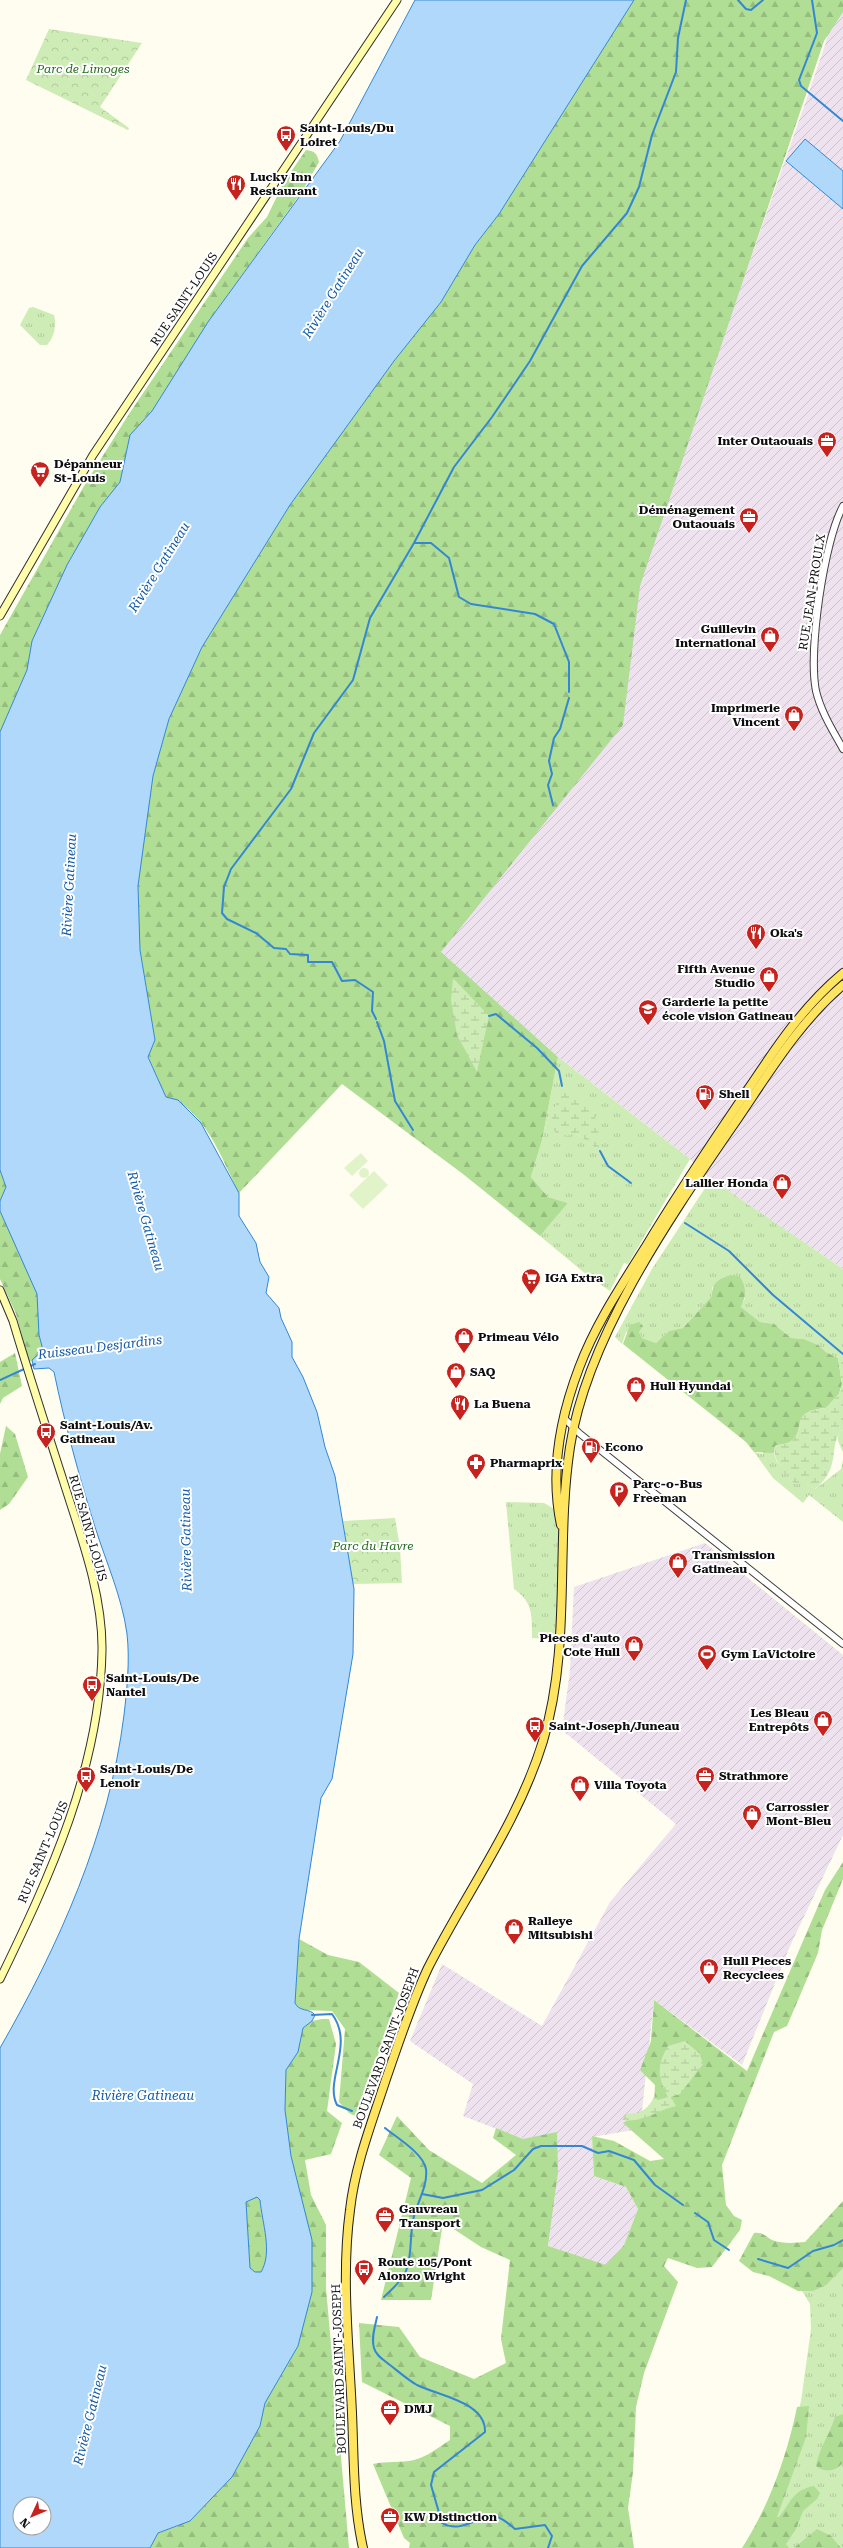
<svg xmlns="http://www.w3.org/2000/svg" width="843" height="2548" viewBox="0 0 843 2548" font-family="'Roboto Serif',serif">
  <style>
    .industrial { fill: url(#industrial-furrows) }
    .grass { fill: url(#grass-tufts); fill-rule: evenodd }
    .forest { fill: url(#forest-firs) }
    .wetland { fill: url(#wetland-marsh) }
    .park { fill: url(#park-crowns) }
    .pitch { fill: #e1f3c8 }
    .water { fill: #b0d8fa; stroke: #3387d5; fill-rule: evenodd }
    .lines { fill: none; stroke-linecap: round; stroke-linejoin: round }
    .stream { stroke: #3387d5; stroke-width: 2 }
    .tertiary-casing { stroke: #414141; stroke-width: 8 }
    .secondary-casing { stroke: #303030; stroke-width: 9 }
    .primary-casing { stroke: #1f1f1f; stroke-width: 10 }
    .tertiary { stroke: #fff; stroke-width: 6 }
    .secondary { stroke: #fffcaa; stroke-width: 7 }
    .primary { stroke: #ffe55f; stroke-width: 8 }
    .labels { text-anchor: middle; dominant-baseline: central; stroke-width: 4; stroke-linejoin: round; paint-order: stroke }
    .park-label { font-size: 12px; font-style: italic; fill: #246a1a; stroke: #fff }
    .poi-label { font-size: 12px; font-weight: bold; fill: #0e0e0e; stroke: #fff; text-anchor: start }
    .street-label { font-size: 12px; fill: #0e0e0e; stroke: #fff }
    .water-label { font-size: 13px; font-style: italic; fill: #1059a7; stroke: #fff }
  </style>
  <defs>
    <pattern id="industrial-furrows" width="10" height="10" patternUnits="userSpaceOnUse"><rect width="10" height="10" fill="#ede2ed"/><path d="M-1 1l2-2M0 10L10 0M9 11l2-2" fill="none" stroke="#cac1ca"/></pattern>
    <pattern id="grass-tufts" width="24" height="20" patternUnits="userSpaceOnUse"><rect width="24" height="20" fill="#ceecb6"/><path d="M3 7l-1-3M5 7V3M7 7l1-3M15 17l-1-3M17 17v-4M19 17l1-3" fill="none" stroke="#b0c99b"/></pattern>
    <pattern id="forest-firs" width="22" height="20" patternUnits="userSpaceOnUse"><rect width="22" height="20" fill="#afde94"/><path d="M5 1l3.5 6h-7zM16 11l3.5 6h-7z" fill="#95bd7e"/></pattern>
    <pattern id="wetland-marsh" width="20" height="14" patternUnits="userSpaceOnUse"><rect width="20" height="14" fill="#ceecb6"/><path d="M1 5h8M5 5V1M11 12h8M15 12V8" fill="none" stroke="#b0c99b"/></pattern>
    <pattern id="park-crowns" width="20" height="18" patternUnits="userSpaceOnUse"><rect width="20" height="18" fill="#ceecb6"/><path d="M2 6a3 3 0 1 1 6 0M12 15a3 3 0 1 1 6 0" fill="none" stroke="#b0c99b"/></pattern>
  </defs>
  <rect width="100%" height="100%" fill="#fffdef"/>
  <g class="industrial">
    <polygon points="833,0 843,0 843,1269 709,1178 690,1159 558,1057 441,953 634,592 809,92 826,42"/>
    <polygon points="705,1543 843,1655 843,1835 790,1946 742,2065 654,2000 640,2129 592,2137 594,2176 626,2187 638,2209 624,2245 606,2266 548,2246 558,2173 523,2139 463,2116 473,2084 410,2041 442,1964 542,2026 610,1902 676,1824 562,1730 570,1671 574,1587"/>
  </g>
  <g class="grass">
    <path d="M33 307 54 315C57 324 54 338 47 345H40L20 325 29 308Z"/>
    <path d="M558 1057 690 1159 628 1264 624 1263 610 1291 587 1275 540 1236 568 1203 548 1197 531 1177 542 1140ZM562 1086 577 1097 600 1150 576 1133Z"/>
    <polygon points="711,1179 843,1269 843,1350 838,1358 826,1352 818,1345 804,1339 791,1338 774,1324 760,1322 741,1307 745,1298 712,1287 712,1296 683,1328 669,1331 656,1343 642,1338 639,1332 626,1332 622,1344 615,1337 652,1269"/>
    <path d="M843 1430V1452C839 1443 834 1437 843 1430Z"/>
    <polygon points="767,1451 774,1453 777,1462 795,1484 807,1484 815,1489 841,1469 843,1460 843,1522 809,1495 803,1503 773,1478 754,1452 762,1454"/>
    <path d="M506 1502 544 1503 558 1511 563 1536 561 1640 532 1638C532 1616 533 1602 514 1589Z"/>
    <polygon points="843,2240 843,2548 763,2548 793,2440 801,2401 811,2329 810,2304 788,2268"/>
  </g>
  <g class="forest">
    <path d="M634 0H843V12L824 41 640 586 623 725 441 952 558 1057 542 1140 531 1177 548 1197 568 1203 540 1236 463 1174 342 1084 239 1193C222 1160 205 1108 166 1097L148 1056 155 1040 140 950 138 886 153 775 169 719 202 647 290 505 394 361 441 302 475 245 499 214Z"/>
    <path d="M306 150C314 151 317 153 319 162L301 193 208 322 152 411 130 435 120 482 100 507 67 565 32 641 27 670 0 732V635L84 486 129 414 248 238 267 217 284 182Z"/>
    <polygon points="0,1170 6,1187 0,1201"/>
    <polygon points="0,1211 38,1294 39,1335 43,1350 36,1358 29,1362 16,1314 0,1279"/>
    <path d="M731 1275 740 1277C747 1288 746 1296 741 1307L760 1322 774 1324 791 1338 804 1339 818 1345 826 1352 838 1358 842 1384 839 1394 826 1408C788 1411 808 1430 790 1442 787 1444 780 1444 775 1446L774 1453 754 1452 746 1442 623 1344 630 1325 639 1322 643 1326 639 1332 642 1338 656 1343 669 1331 683 1328 712 1296C712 1282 719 1279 731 1275Z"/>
    <polygon points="15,1353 22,1386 3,1398 0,1404 0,1362"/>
    <polygon points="6,1426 15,1434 28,1477 9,1504 0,1510 0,1454"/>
    <path d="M843 1862V1879L822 1930 818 1953 787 2026 774 2032 722 2165 726 2205 734 2216 742 2220 740 2230 712 2267 697 2268 668 2258 664 2266 678 2282 644 2373 636 2407 633 2472 628 2508 634 2548H409L410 2543 404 2538 373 2464C387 2461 401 2463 414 2460 427 2457 439 2447 450 2440V2426L362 2382 359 2323 399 2327 420 2357 474 2379 506 2363 501 2339 510 2260 481 2247 443 2222 431 2300H381L411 2178 379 2155 397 2116 429 2150 482 2183 516 2155 493 2138 496 2128 523 2139 557 2132 558 2173 548 2246 606 2265 624 2245 638 2209 626 2187 594 2176 592 2136 614 2141 650 2161 664 2159 623 2123 654 2105 655 2085 640 2070 651 2041 654 2000 747 2071 825 1890Z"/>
    <polygon points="299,1939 328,1955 359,1962 399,1993 357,2117 349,2113 339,2102 345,2029 332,2011 301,2010 295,2003"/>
    <polygon points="322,2019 329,2019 336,2044 327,2111 342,2123 331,2154 305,2160 311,2195 326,2225 326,2288 349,2548 150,2548 158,2533 178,2526 260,2426 265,2403 298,2346 299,2193 291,2156 285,2110 286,2070 298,2052 303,2028 312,2021"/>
    <path d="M257 2197 260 2200C262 2223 273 2251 261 2272H255L250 2268 246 2202Z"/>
    <path d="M843 2201V2268L826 2285 813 2291H798L769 2276 753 2272 739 2261 754 2233C763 2232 765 2236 772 2240 783 2244 794 2243 805 2242Z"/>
    <path d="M809 2406 806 2437 777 2517H779C791 2503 792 2490 814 2486L820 2493 817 2499 803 2511 796 2529 786 2544 789 2548H742C769 2506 787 2456 797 2407Z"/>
    <path d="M843 2414V2463C834 2472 826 2473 816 2466 819 2448 830 2434 835 2417Z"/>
    <polygon points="817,2529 831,2536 841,2548 794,2548"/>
  </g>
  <g class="wetland">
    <polygon points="453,978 489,1016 477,1072 457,1035 451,1000"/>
    <polygon points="562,1086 592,1106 598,1128 600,1151 576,1133 560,1138 552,1128 552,1118"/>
    <path d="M843 1350V1430C827 1443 843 1467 815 1489L807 1484H795C785 1474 772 1460 775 1446 780 1444 787 1444 790 1442 808 1430 787 1411 826 1408L839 1394 842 1384 838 1358Z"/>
    <path d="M685 2041 700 2054 703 2064 680 2094 671 2097 676 2106C654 2111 645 2123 622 2120L626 2114C641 2114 648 2109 654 2097L658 2100 668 2097C658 2077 656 2066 668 2046Z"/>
  </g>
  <g class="park">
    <polygon points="49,29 142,43 100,107 129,128 128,130 26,80"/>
    <polygon points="395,1518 400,1548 402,1583 352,1584 343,1521"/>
  </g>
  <g class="pitch">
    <polygon points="361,1153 368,1161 352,1176 344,1168"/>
    <circle cx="364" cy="1173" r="5"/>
    <polygon points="374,1171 388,1185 363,1209 349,1195"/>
  </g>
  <g class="water">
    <path d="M415 0H634L499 214 475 245 441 302 394 361 290 505 202 647 169 719 153 776 138 886 140 950 155 1040 148 1057 166 1097 178 1100 201 1123 239 1193V1216L256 1243 260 1262 269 1277 266 1293 279 1308 281 1318 292 1342V1357L303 1377 317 1412 325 1447 335 1476 354 1589 353 1654 332 1779 321 1798 299 1939 295 2003C299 2012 310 2008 315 2015L312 2021 303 2028 298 2052 286 2070 285 2110 291 2156 312 2240V2292L298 2346 265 2403 260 2426 232 2477 190 2521 158 2533 150 2548H0V2048C59 1945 109 1834 124 1715 127 1689 130 1660 127 1634 122 1597 106 1562 95 1527 79 1476 65 1425 54 1372L49 1368 34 1369 32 1360 43 1350 39 1335 37 1294 0 1211V1201L6 1187 0 1170V732L27 670 32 641 67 565 100 507 120 482 130 435 152 411 208 322 340 141ZM257 2197 260 2200C262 2223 273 2252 261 2272H255L250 2268 246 2202ZM20 2504H44V2528H20Z"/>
    <polygon points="805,139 843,171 843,209 786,161"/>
  </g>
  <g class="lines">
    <g class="stream">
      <polyline points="738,0 746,9 751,10 763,0"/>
      <polyline points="812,0 817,33 799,80 801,86 843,121"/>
      <polyline points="414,543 431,543 449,558 459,597 471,604 535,614 554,624 569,662 569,692"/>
      <polyline points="553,805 548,785 552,774 549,761 554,738 560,729 569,698"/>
      <polyline points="489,1016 496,1014 537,1048 559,1071 562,1086"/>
      <polyline points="376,1019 372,1011 373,992 355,980 342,981 332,962 308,962 308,955 290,954 286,949 274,948 256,933 227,919 222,913 224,887 231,869 291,789 314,733 353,680 370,618 414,543 454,467 492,417 530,361 582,266 627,213 639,187 652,135 676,72 678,38 686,0"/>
      <polyline points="377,1022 384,1041 395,1101 413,1130"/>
      <polyline points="600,1151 608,1166 631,1183"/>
      <polyline points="685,1223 729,1251 773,1295 843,1354"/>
      <polyline points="0,1380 35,1364"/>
      <path d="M312 2015 332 2014C355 2045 324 2080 337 2105L352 2111"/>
      <polyline points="422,2194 443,2198 482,2190 514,2170 533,2149 541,2146 582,2146 598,2153 609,2151 634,2160 655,2185 683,2205"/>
      <polyline points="695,2213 708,2222 714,2240 729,2250"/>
      <polyline points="758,2259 788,2268 813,2251 834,2245 843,2240"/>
      <path d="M384 2297C392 2289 402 2281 406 2271 413 2253 409 2234 414 2216 418 2201 428 2185 426 2169 423 2153 397 2138 385 2128"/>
      <path d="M377 2317C375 2327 371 2338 374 2348 376 2356 384 2360 390 2365 399 2372 408 2380 417 2385 439 2396 486 2402 485 2432L434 2472 431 2485 442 2523C463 2535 478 2513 497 2517 504 2519 510 2525 515 2529L545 2525 552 2536 548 2548"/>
    </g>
    <defs>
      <g id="tertiary">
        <path d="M843 506C824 542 808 651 816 691 821 712 833 731 843 749"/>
        <polyline points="564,1418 579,1433 843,1644"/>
      </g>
      <g id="secondary">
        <polyline points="0,616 93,455 397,0"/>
        <path d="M0 1290 13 1321C29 1375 46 1427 63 1480 80 1534 103 1594 102 1651 100 1768 50 1876 0 1979"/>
      </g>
      <g id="primary">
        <path d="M561 1525C550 1473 560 1418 579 1368 595 1325 621 1286 645 1248 676 1196 709 1147 743 1097 773 1052 801 1008 843 973"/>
        <path d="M363 2548C353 2504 354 2458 352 2413 349 2346 341 2276 350 2210 355 2165 372 2122 386 2079 399 2042 411 2004 428 1968 466 1893 518 1823 543 1741 572 1645 555 1545 570 1447 587 1336 671 1216 734 1124 767 1076 798 1023 843 985"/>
      </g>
    </defs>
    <use href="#tertiary" class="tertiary-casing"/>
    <use href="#secondary" class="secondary-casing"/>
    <use href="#primary" class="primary-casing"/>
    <use href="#tertiary" class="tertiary"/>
    <use href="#secondary" class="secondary"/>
    <use href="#primary" class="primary"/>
  </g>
  <defs>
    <symbol id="bus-pin" viewBox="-11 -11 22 30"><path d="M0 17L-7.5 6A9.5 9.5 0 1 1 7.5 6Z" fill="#c6231e" stroke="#fff"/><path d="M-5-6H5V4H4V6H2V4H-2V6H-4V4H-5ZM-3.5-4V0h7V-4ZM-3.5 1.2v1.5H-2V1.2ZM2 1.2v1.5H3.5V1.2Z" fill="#fff"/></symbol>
    <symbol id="restaurant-pin" viewBox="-11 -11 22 30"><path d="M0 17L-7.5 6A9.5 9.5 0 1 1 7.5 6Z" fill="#c6231e" stroke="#fff"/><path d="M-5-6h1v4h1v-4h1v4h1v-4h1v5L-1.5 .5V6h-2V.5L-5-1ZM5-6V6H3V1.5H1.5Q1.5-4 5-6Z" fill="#fff"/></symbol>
    <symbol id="office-pin" viewBox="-11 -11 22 30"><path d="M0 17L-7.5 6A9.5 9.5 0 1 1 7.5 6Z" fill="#c6231e" stroke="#fff"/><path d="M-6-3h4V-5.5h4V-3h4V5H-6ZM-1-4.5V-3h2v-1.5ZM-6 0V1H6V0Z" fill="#fff"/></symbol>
    <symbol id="supermarket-pin" viewBox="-11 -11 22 30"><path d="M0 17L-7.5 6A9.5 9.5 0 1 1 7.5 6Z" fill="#c6231e" stroke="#fff"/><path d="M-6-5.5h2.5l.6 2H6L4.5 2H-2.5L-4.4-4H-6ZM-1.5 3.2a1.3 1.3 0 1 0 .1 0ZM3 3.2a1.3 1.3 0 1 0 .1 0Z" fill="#fff"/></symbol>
    <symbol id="shop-pin" viewBox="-11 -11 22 30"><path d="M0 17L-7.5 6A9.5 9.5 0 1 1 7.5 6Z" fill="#c6231e" stroke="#fff"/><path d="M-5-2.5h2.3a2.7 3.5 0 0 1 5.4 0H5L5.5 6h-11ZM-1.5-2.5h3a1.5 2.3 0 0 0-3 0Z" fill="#fff"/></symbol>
    <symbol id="school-pin" viewBox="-11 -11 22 30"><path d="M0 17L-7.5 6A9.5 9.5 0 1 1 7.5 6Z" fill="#c6231e" stroke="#fff"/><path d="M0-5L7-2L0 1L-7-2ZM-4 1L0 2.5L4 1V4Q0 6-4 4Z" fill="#fff"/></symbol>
    <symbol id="fuel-pin" viewBox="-11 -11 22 30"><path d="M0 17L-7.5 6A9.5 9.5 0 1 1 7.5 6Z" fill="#c6231e" stroke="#fff"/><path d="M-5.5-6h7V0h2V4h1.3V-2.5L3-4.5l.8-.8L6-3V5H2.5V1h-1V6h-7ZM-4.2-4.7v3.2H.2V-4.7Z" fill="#fff"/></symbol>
    <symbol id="pharmacy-pin" viewBox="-11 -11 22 30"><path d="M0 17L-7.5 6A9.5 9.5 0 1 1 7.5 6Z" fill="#c6231e" stroke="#fff"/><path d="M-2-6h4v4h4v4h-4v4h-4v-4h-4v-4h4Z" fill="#fff"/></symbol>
    <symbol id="parking-pin" viewBox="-11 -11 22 30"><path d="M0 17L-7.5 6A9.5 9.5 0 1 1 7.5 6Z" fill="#c6231e" stroke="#fff"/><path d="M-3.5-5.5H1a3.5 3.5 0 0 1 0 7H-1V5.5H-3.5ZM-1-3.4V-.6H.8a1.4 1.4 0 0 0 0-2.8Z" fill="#fff"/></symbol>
    <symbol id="stadium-pin" viewBox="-11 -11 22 30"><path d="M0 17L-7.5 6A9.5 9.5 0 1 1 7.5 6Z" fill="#c6231e" stroke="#fff"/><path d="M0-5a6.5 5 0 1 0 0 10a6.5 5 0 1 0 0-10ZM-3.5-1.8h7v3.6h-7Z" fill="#fff"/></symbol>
  </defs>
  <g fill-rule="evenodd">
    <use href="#bus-pin" x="275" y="124" width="22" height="30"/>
    <use href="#restaurant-pin" x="225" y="173" width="22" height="30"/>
    <use href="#office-pin" x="816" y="430" width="22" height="30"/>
    <use href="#supermarket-pin" x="29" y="460" width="22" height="30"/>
    <use href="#office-pin" x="738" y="506" width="22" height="30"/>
    <use href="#shop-pin" x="759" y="625" width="22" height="30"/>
    <use href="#shop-pin" x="783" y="704" width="22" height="30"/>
    <use href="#restaurant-pin" x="745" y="922" width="22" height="30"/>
    <use href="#shop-pin" x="758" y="965" width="22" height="30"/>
    <use href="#school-pin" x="637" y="998" width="22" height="30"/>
    <use href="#fuel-pin" x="694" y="1083" width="22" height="30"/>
    <use href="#shop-pin" x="771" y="1172" width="22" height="30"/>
    <use href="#supermarket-pin" x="520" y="1267" width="22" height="30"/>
    <use href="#shop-pin" x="453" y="1326" width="22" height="30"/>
    <use href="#shop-pin" x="445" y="1361" width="22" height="30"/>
    <use href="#shop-pin" x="625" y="1375" width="22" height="30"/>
    <use href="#restaurant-pin" x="449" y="1393" width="22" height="30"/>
    <use href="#bus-pin" x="35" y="1421" width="22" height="30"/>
    <use href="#fuel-pin" x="580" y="1436" width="22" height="30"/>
    <use href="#pharmacy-pin" x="465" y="1452" width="22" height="30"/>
    <use href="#parking-pin" x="608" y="1480" width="22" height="30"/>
    <use href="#shop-pin" x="667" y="1551" width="22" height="30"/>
    <use href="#shop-pin" x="623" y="1634" width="22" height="30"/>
    <use href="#stadium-pin" x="696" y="1643" width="22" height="30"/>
    <use href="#bus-pin" x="81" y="1674" width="22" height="30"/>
    <use href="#shop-pin" x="812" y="1709" width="22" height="30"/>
    <use href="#bus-pin" x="524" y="1715" width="22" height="30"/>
    <use href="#bus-pin" x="75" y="1765" width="22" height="30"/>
    <use href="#office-pin" x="694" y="1765" width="22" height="30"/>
    <use href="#shop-pin" x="569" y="1774" width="22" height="30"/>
    <use href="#shop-pin" x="741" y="1803" width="22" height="30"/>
    <use href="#shop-pin" x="503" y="1917" width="22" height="30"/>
    <use href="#shop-pin" x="698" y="1957" width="22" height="30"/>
    <use href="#office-pin" x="374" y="2205" width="22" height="30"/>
    <use href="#bus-pin" x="353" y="2258" width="22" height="30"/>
    <use href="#office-pin" x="379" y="2398" width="22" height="30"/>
    <use href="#office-pin" x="379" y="2506" width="22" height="30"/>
  </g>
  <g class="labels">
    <g class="park-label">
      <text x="83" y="69">Parc de Limoges</text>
      <text x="373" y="1546">Parc du Havre</text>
    </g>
    <g class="poi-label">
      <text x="300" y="128">Saint-Louis/Du<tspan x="300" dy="14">Loiret</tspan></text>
      <text x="250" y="177">Lucky Inn<tspan x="250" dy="14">Restaurant</tspan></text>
      <text x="813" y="441" text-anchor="end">Inter Outaouais</text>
      <text x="54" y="464">Dépanneur<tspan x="54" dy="14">St-Louis</tspan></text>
      <text x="735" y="510" text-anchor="end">Déménagement<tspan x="735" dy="14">Outaouais</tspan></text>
      <text x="756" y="629" text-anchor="end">Guillevin<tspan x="756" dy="14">International</tspan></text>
      <text x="780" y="708" text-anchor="end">Imprimerie<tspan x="780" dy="14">Vincent</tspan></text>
      <text x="770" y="933">Oka's</text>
      <text x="755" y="969" text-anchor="end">Fifth Avenue<tspan x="755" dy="14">Studio</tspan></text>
      <text x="662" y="1002">Garderie la petite<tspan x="662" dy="14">école vision Gatineau</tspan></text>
      <text x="719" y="1094">Shell</text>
      <text x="768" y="1183" text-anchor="end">Lallier Honda</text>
      <text x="545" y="1278">IGA Extra</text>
      <text x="478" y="1337">Primeau Vélo</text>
      <text x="470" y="1372">SAQ</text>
      <text x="650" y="1386">Hull Hyundai</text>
      <text x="474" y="1404">La Buena</text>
      <text x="60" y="1425">Saint-Louis/Av.<tspan x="60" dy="14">Gatineau</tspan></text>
      <text x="605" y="1447">Econo</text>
      <text x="490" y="1463">Pharmaprix</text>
      <text x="633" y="1484">Parc-o-Bus<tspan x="633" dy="14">Freeman</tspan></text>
      <text x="692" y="1555">Transmission<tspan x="692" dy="14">Gatineau</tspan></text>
      <text x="620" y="1638" text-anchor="end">Pieces d'auto<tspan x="620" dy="14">Cote Hull</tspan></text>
      <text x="721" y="1654">Gym LaVictoire</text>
      <text x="106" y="1678">Saint-Louis/De<tspan x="106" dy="14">Nantel</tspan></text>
      <text x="809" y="1713" text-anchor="end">Les Bleau<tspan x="809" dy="14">Entrepôts</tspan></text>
      <text x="549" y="1726">Saint-Joseph/Juneau</text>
      <text x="100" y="1769">Saint-Louis/De<tspan x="100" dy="14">Lenoir</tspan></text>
      <text x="719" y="1776">Strathmore</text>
      <text x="594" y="1785">Villa Toyota</text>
      <text x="766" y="1807">Carrossier<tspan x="766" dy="14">Mont-Bleu</tspan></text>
      <text x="528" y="1921">Ralleye<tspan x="528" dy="14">Mitsubishi</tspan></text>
      <text x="723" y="1961">Hull Pieces<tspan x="723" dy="14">Recyclees</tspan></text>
      <text x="399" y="2209">Gauvreau<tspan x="399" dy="14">Transport</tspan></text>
      <text x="378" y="2262">Route 105/Pont<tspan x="378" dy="14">Alonzo Wright</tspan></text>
      <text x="404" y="2409">DMJ</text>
      <text x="404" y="2517">KW Distinction</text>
    </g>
    <g class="street-label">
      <text transform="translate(184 299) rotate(-56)">RUE SAINT-LOUIS</text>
      <text transform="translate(812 592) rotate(-81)">RUE JEAN-PROULX</text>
      <text transform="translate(88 1528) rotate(74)">RUE SAINT-LOUIS</text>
      <text transform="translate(43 1852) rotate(-67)">RUE SAINT-LOUIS</text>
      <text transform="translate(386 2048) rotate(-70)">BOULEVARD SAINT-JOSEPH</text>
      <text transform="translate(339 2369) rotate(-92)">BOULEVARD SAINT-JOSEPH</text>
    </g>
    <g class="water-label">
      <text transform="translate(333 293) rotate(-58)">Rivière Gatineau</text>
      <text transform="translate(159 567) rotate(-58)">Rivière Gatineau</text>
      <text transform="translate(69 885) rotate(-87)">Rivière Gatineau</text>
      <text transform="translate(146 1221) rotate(74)">Rivière Gatineau</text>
      <text transform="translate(100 1347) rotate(-7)">Ruisseau Desjardins</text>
      <text transform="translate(186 1540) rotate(-91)">Rivière Gatineau</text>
      <text x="143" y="2095">Rivière Gatineau</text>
      <text transform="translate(90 2415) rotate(-76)">Rivière Gatineau</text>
    </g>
  </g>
  <g transform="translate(32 2516) rotate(226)"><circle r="19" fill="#ffffff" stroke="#9f9f9f"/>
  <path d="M0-3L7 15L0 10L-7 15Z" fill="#c6231e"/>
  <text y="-6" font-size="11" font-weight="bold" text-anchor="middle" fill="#0e0e0e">N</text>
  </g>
</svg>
